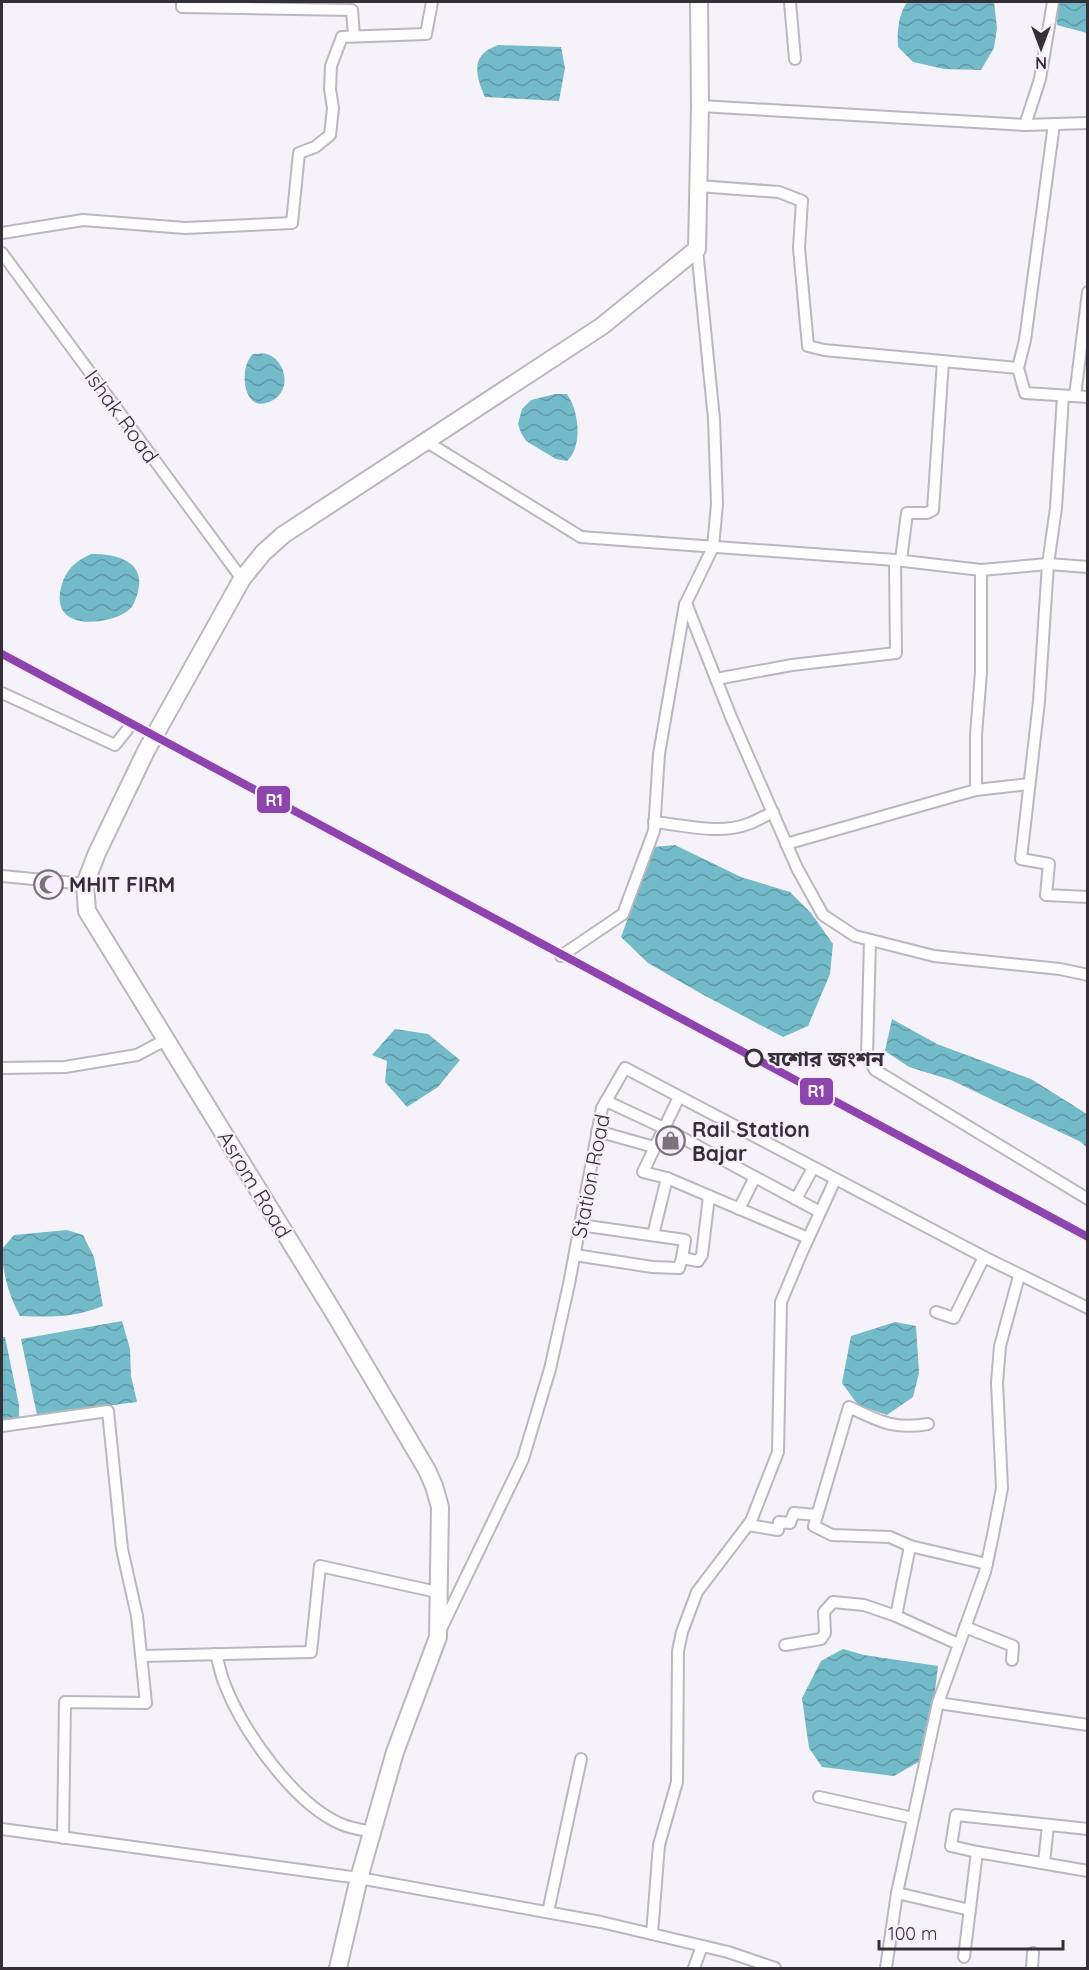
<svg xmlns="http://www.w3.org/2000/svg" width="1089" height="1970" viewBox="0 0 1089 1970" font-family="Quicksand,'Noto Sans Bengali',sans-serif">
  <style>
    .water { fill: url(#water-waves) }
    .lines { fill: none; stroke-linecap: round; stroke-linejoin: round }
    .street-casing { stroke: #bbb7be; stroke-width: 14 }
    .secondary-casing { stroke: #bbb7be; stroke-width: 20 }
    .street { stroke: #fefdfe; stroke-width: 10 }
    .secondary { stroke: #fefdfe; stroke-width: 16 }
    .rail-1-casing { stroke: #f7eefd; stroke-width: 12 }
    .rail-1 { stroke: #8e44ad; stroke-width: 8 }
    .stop-dot { fill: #f7eefd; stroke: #353037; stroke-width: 3 }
    .labels { text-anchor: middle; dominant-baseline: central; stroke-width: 4.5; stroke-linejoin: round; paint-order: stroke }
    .street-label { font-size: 21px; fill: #353037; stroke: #f7eefd }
    .poi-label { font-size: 21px; font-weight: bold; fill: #353037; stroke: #f7eefd; text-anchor: start }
    .stop-label { font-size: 21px; font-weight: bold; fill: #353037; stroke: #f7eefd; text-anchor: start }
    .line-badge { stroke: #f7eefd; stroke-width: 2 }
    .badge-label { font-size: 16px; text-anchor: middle; font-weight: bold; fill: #fff }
  </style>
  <defs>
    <pattern id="water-waves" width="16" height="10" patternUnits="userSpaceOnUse" patternTransform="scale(1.5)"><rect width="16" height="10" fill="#74bbca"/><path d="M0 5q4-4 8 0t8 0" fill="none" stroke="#6098a5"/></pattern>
  </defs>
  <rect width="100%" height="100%" fill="#f6f2fa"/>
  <g class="water">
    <path d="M907 2H994L997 28 994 48 981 70 944 69 913 62 898 47C897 31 898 16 907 2Z"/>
    <polygon points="1058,2 1087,2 1087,33 1057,25"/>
    <path d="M498 45 561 47 565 68 559 101 485 97C479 84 471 63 485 52 488 49 494 47 498 45Z"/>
    <path d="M253 354C257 354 263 353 267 354 288 361 293 396 266 403 242 410 239 366 253 354Z"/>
    <path d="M555 394H567C579 411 583 446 567 461L556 459 526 441 521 433 518 424 522 409 531 400Z"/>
    <path d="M91 554C117 554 146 561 138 592 136 598 134 605 130 609 117 621 83 627 68 616 54 606 60 582 69 570 75 562 83 558 91 554Z"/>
    <polygon points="675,845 741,877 790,892 811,913 833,944 830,974 808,1026 783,1037 700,993 648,963 621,937 654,847"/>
    <polygon points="892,1019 937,1044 1031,1079 1087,1114 1087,1148 1081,1142 951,1080 909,1067 885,1051"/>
    <polygon points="395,1029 428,1034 460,1060 438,1087 407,1107 385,1082 387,1061 372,1055"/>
    <path d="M67 1230 83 1235 94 1257 103 1306C73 1318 52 1317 20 1316 8 1293 3 1275 2 1249L14 1235Z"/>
    <polygon points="122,1321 130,1349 131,1376 137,1402 37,1415 21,1339"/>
    <polygon points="895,1322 916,1326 919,1373 913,1397 887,1415 858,1405 842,1383 851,1336"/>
    <polygon points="2,1337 5,1337 19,1405 19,1418 2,1420"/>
    <polygon points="843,1649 864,1655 938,1666 932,1716 920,1761 894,1776 822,1767 809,1748 802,1698 821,1661"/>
  </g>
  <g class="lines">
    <defs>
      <g id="street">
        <polyline points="182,2 182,7 352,10 354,36"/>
        <polyline points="790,2 795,59"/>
        <polyline points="700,106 1025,125 1088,123"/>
        <polyline points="1054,124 1025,340 1018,368 1025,393 1088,397"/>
        <polyline points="1025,125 1040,79 1053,2"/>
        <polyline points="698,186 779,192 802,201 799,248 808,346 824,350 1018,368"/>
        <polyline points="2,233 83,220 185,228 292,223 299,153 315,147 330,135 333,108 330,89 331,66 342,37 426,34 432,2"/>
        <polyline points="697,249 714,419 717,504 713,547 686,603 731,717 797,868 823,915 855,936 934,956 1060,969 1088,975"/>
        <polyline points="2,253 242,579"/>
        <polyline points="1063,396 1056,508 1048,564 1039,701 1021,859 1049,864 1046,895 1088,897"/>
        <polyline points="1075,396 1088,292"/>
        <polyline points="427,442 581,537 895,560 981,570 1048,564 1088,567"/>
        <polyline points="901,560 907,513 927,513 933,510 943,361"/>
        <polyline points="716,679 792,665 896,653 895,560"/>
        <polyline points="2,693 115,745 127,730"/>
        <polyline points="976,790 976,735 981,672 981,570"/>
        <path d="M654 822C684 825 719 835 748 824 756 821 765 816 773 812"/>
        <polyline points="786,844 958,795 976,790 1029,784"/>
        <polyline points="2,876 85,884"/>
        <polyline points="870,940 867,1056 875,1070 1088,1199"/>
        <polyline points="561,956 623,914 654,831 659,754 685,604"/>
        <polyline points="2,1068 65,1067 137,1055 167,1039"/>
        <polyline points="606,1101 664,1128 820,1212"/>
        <polyline points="597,1131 654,1147"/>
        <polyline points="667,1178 808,1238"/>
        <polyline points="796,1199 813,1168"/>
        <polyline points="739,1209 755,1177"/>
        <polyline points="653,1235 667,1178 643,1172 679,1097"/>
        <polyline points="575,1255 652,1267 679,1268 682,1258 685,1240 580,1225"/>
        <polyline points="682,1258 698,1261 702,1255 709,1196"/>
        <polyline points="936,1312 954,1318 984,1257"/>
        <polyline points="2,1426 108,1411 122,1549 137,1616 146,1703 65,1702 63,1838"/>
        <polyline points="748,1525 778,1530 779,1522 790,1523 794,1513 817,1515"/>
        <path d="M910 1546 890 1537 832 1535 814 1526 849 1407C879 1421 893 1430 928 1424"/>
        <polyline points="896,1616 910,1546 987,1564"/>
        <polyline points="965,1627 1013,1646 1012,1660"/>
        <polyline points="440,1631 523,1459 550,1369 569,1284 602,1108 625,1068 984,1257 1088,1308"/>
        <polyline points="785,1645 821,1639 825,1633 824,1612 833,1602 864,1605 896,1616 958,1644"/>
        <path d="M216 1654C219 1664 221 1676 225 1685 243 1731 294 1804 341 1824 350 1828 362 1830 372 1832"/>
        <polyline points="142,1656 311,1652 320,1566 437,1592"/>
        <polyline points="938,1703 985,1572 993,1535 1002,1488 997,1383 1000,1346 1019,1276"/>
        <polyline points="819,1797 913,1818"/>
        <polyline points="2,1829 359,1878 601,1922 728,1952 775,1968"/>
        <polyline points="977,1852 951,1846 956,1815 1088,1829"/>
        <polyline points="1044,1863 1048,1825"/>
        <polyline points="897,1893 970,1910"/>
        <polyline points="548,1912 581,1759"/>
        <polyline points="652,1934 659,1845 677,1782 678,1651 682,1632 697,1592 751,1521 778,1452 781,1302 802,1252 835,1180"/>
        <polyline points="964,1957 977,1852 1088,1871"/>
        <polyline points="694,1968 702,1946"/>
        <polyline points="886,1968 897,1893 938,1703 1088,1725"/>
        <polyline points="1032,1968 1033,1953"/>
      </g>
      <polyline id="secondary" points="338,1968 359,1878 395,1752 438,1637 440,1507 434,1486 427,1470 334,1313 87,911 85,884 97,853 146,751 242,579 263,553 283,535 602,326 697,249 700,106 699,2"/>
    </defs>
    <use href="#street" class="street-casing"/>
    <use href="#secondary" class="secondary-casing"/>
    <use href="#street" class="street"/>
    <use href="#secondary" class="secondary"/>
    <defs>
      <polyline id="rail-1" points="2,654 1088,1237"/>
    </defs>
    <use href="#rail-1" class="rail-1-casing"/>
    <use href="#rail-1" class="rail-1"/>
  </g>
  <defs>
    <symbol id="mosque-ring" viewBox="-11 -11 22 22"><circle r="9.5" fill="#f7eefd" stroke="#79747b" stroke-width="1.5"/><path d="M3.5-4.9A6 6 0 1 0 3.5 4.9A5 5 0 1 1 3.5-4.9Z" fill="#79747b"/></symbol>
    <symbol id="shop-ring" viewBox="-11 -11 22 22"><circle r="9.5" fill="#f7eefd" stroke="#79747b" stroke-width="1.5"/><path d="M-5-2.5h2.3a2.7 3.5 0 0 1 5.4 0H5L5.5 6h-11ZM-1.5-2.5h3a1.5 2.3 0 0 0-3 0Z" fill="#79747b"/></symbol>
  </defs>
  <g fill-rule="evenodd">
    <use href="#mosque-ring" x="32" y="868" width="33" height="33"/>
    <use href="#shop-ring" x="654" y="1124" width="33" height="33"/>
  </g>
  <circle class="stop-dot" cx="754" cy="1058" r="8"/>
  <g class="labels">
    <g class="street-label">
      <text transform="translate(122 416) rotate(54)">Ishak Road</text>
      <text transform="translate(590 1176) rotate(-79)">Station Road</text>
      <text transform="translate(255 1184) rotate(59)">Asrom Road</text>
    </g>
    <g class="poi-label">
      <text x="69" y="884">MHIT FIRM</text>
      <text x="692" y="1129">Rail Station<tspan x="692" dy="24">Bajar</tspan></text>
    </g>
    <g class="stop-label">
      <text x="768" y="1058">যশোর জংশন</text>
    </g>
  </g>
  <g class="line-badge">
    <rect x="256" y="785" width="35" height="29" rx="6" fill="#8e44ad"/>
    <rect x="799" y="1077" width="35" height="29" rx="6" fill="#8e44ad"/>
  </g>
  <g class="badge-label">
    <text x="274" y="806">R1</text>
    <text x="816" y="1097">R1</text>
  </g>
  <rect width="1089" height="1970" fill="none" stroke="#353037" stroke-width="6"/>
  <g transform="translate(1041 48) rotate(180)" stroke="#f7eefd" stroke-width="4.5" paint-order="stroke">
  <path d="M0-4.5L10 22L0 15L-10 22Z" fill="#353037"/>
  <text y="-9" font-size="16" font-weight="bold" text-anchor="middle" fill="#353037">N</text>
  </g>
  <path d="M879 1940v9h184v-9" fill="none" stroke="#353037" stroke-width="3"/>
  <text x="888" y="1940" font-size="18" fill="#353037" stroke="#f7eefd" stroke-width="4.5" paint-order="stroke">100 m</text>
</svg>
